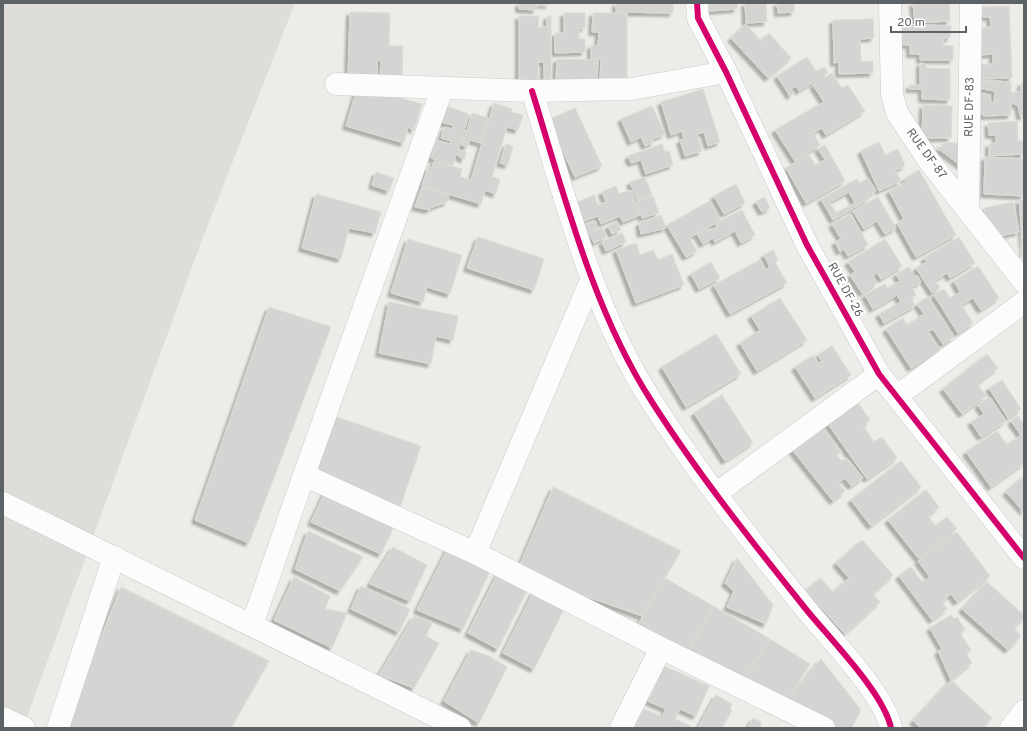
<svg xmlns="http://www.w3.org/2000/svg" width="1027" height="731" viewBox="0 0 1027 731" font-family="Overpass,sans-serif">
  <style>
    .industrial { fill: #deddd9 }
    .building { fill: #d5d4d2; stroke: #dcdbd7; fill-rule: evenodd; filter: url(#shadow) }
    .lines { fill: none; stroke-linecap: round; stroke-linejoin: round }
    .minor-casing { stroke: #cacaca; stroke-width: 23 }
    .minor { stroke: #fcfcfc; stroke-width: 22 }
    .cycleway-casing { stroke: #fff; stroke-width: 8 }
    .cycleway { stroke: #d6006c; stroke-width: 6 }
    .labels { text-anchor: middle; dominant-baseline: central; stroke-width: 4; stroke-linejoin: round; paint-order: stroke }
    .street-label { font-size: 12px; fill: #5d6266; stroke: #fff }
  </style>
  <defs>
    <filter id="shadow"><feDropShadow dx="-3.5" dy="3.5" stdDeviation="1" flood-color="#0004"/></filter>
  </defs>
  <rect width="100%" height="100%" fill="#edece8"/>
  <polygon class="industrial" points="3,3 295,3 202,240 23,728 3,728"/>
  <g class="building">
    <polygon points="519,3 549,3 549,5 536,4 536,10 519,9"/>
    <polygon points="616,3 673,3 673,13 616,12"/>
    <polygon points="709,3 737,3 737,9 710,11"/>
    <polygon points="745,3 766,3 767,22 746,23"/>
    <polygon points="777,3 794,3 794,12 778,13"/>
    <polygon points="913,3 949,3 950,21 915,23"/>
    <polygon points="1009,6 1012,78 979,79 978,65 993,64 993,54 980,55 979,28 991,27 990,17 983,17 982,7"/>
    <polygon points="350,12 390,13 389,46 403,46 402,78 380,78 381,61 377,60 377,78 348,77"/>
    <polygon points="564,13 585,13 585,28 579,28 579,39 585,39 585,52 555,53 555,33 564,33"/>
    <polygon points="593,13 627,13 627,80 600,80 601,59 591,59 591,45 598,46 599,32 592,32"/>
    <polygon points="519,16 539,16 538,27 547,27 547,16 551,16 551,80 544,80 544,62 538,62 538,80 519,80"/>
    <polygon points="873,19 874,38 860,39 861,62 873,61 873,73 839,74 839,62 834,63 833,20"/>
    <polygon points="746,24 761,41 769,33 791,58 768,78 731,38"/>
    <polygon points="896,24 951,26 950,38 944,38 943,45 953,46 953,60 920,60 920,54 910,54 910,45 895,44"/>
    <polygon points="807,57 816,71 824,67 828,73 799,91 796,86 791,89 793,94 790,96 777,76"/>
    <polygon points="557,59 598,60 597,81 556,80"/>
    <polygon points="920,63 926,64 926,68 950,69 950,100 922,99 922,89 909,89 910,85 920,85"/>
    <polygon points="832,73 842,88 848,85 865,111 826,135 822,128 813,133 820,145 795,161 775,130 824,102 813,85"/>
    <polygon points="978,80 1011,82 1011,93 1020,92 1022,82 1024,83 1024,116 1020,116 1018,105 1011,103 1011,115 983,116 971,104 971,92 990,95 990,102 994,103 995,91 977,88"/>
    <polygon points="358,86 422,104 414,130 408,127 404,143 346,126"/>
    <polygon points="703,89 720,142 708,146 704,132 697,134 702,151 685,156 680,140 684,139 682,131 671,135 661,102"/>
    <polygon points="494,103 512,109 511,112 523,115 518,130 507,127 492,177 500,179 496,194 485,190 481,204 422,186 428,167 432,168 434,161 462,169 460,177 471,180"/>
    <polygon points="923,105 952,106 951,138 922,138"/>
    <polygon points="446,106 469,114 464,130 467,131 472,113 488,118 481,143 470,140 467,147 461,145 464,135 466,136 466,133 463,132 458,150 466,152 464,160 456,154 453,165 431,158 436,140 450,144 451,141 441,138 445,127 452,129 453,125 441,122"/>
    <polygon points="652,106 665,134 653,139 654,142 645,146 641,137 631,142 621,119"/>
    <polygon points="575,108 602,166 575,177 548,120"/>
    <polygon points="1017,121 1018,141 1024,141 1024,154 989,156 989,144 996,143 996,135 989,135 988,123"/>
    <polygon points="879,142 885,155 898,149 905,166 895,170 901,181 879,191 861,151"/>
    <polygon points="946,142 962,144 964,168 936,147 945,147"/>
    <polygon points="506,144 513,146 508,165 500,163"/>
    <polygon points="662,144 665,152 669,151 673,165 646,174 641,160 631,163 628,156"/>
    <polygon points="825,145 845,181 806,203 786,168 809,155 815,165 825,160 818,149"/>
    <polygon points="985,157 1024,159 1024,196 984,194"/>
    <polygon points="919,170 956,235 916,257 897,223 904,219 889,191 906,182 904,179"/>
    <polygon points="376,172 394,178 389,191 372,185"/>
    <polygon points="645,177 652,195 637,200 630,182"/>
    <path d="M868 178 876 191 867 196 869 199 833 220 821 199 857 179 859 183ZM849 192 855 203 836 213 830 202Z"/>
    <polygon points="736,184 745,203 724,214 714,196"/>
    <polygon points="616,186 619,194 631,190 640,215 623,222 620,216 601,224 598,216 584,221 576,203 594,195 598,205 606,202 602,192"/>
    <polygon points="422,187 449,195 447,202 430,208 430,210 415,207"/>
    <polygon points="316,194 381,212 375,233 349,228 341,259 302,248"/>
    <polygon points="653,196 659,213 642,218 637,201"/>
    <polygon points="764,197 770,208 762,212 756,202"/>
    <polygon points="878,197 896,228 885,234 877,221 864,229 853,211"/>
    <polygon points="1019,200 1024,200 1024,254"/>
    <polygon points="710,201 721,220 689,238 697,251 686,257 667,225"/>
    <polygon points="1013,202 1019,232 991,238 984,208"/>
    <polygon points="742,210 755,235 741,243 735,231 715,242 713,238 703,244 697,234 707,229 709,231 717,227 715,224"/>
    <polygon points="851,214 868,245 848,256 844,249 840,252 835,242 841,239 832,224"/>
    <polygon points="661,215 666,228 641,234 639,223"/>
    <polygon points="595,221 598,228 586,233 583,226"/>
    <polygon points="617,222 621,230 612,234 608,226"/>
    <polygon points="602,227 607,237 594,243 589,233"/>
    <polygon points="622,233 626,242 606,251 602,242"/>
    <polygon points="478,237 544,259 534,290 467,268"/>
    <polygon points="959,237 975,263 950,278 947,273 935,280 940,288 932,293 916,268 927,262 924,258"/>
    <polygon points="408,239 462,255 450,294 427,287 423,302 391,293"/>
    <polygon points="885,239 902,266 881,279 877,273 873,276 877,283 862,293 850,275 855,272 848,262"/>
    <polygon points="636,243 640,255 653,250 658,260 672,254 684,285 636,303 616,250"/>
    <polygon points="773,250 778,260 775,262 787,283 730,314 714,285 760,260 765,270 770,267 764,255"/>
    <polygon points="711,262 720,278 699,289 691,274"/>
    <polygon points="978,266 999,298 981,310 973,298 961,305 973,323 958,333 934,295 944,289 950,298 960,292 954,281"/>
    <polygon points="909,267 915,277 917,275 921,282 912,287 916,295 911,298 915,306 884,323 879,314 901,302 897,295 873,309 865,295 885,284 887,288 900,281 896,274"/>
    <polygon points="928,297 954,337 943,344 933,329 928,332 940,350 911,368 886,329 903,318 907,325 924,314 917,304"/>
    <polygon points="780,298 807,340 757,371 740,343 760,330 751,316"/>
    <polygon points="389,302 458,316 453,340 436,336 431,364 379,353"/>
    <polygon points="269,307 331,327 249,543 195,520"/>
    <polygon points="716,334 741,374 686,407 662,367"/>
    <polygon points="832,346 851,375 815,398 795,367 814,355 818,363 822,361 818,355"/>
    <polygon points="987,354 998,368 977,384 986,396 962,414 943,389"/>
    <polygon points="1002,380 1021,409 1008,418 989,388"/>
    <polygon points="722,395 753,443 725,461 694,413"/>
    <polygon points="990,397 1006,421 981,437 971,422 984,414 978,405"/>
    <polygon points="858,403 870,420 863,425 874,442 882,437 897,458 867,479 828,424"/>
    <polygon points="331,415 421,446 398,513 309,474"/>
    <polygon points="1018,416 1024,425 1024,463 991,487 966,452 997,431 1007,445 1021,435 1011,421"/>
    <polygon points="820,424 841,451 836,455 842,461 847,458 863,478 851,486 845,478 838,483 845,491 833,501 790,447"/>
    <polygon points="901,461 921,487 871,526 851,500"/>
    <polygon points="1024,476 1024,512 1006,492"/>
    <polygon points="553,487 681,551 642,616 517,572"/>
    <polygon points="327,488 397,520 381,554 311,522"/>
    <polygon points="926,490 939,507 928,516 936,526 947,517 957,529 919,559 888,520"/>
    <polygon points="308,531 363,557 340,591 295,569"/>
    <polygon points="957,532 990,576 957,602 951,594 942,602 947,609 932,620 899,576 911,567 922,582 930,577 918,561"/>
    <polygon points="862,540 893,575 873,594 880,602 845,634 806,591 820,578 833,592 849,578 836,563"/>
    <polygon points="449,546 490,571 463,629 417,610"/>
    <polygon points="393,547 427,565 410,601 370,584"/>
    <polygon points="737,558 773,605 766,624 727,607 734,591 725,583"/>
    <polygon points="498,573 528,588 498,649 468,633"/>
    <polygon points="294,577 330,596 325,609 347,613 332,648 274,620"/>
    <polygon points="665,578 713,606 686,656 636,628"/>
    <polygon points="987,582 1024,615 1024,618 1014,628 1021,636 1008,650 962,609"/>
    <polygon points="361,586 410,609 399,632 351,609"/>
    <polygon points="121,587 269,661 231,728 65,728"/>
    <polygon points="534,591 565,607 534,669 503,653"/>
    <polygon points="713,606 770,639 742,681 686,657"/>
    <polygon points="951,615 954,619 957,617 965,630 960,633 971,650 966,653 972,663 951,680 938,651 942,649 930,628"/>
    <polygon points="414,616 432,623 426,636 439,643 414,688 379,675"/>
    <polygon points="770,639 810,664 783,706 743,684"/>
    <polygon points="471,650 489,656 507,667 479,723 444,701"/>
    <polygon points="821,659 861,710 851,728 827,728 783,707"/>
    <polygon points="664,666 709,686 696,716 680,709 675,719 691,726 690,728 635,728 644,709 662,717 666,709 648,701"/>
    <polygon points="951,680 992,718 983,728 921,728 913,721"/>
    <polygon points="716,695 732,704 730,709 732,710 722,728 698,728"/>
    <polygon points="753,718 761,722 760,728 748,728"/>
  </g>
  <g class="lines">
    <defs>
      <g id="minor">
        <polyline points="697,3 698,18 726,72 807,245 879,374 1024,558"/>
        <polyline points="890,3 892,94 897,113 929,161 1024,282"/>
        <polyline points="336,84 532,91 631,89 726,72"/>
        <path d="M532 91C564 194 593 311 652 402 698 474 752 542 805 608 829 638 884 693 891 728"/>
        <polyline points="968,210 971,3"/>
        <polyline points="897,396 1024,302"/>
        <polyline points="304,475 475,553 661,648 824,728"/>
        <polyline points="717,493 879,374"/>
        <polyline points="3,503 460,728"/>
        <polyline points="475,553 592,278"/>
        <polyline points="252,625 304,475 442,89"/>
        <polyline points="3,718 24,728"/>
        <polyline points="58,728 114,557"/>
        <polyline points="621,728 661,648"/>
        <polyline points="1011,728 1024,711"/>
      </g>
    </defs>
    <use href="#minor" class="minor-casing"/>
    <use href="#minor" class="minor"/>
    <defs>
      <g id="cycleway">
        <polyline points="697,3 698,18 726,72 807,245 879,374 1024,558"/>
        <path d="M532 91C564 194 593 311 652 402 698 474 752 542 805 608 829 638 884 693 891 728"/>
      </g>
    </defs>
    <use href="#cycleway" class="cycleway-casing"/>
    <use href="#cycleway" class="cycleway"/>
  </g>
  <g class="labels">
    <g class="street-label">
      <text transform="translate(970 107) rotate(-89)">RUE DF-83</text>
      <text transform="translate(926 154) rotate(54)">RUE DF-87</text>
      <text transform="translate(845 290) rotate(61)">RUE DF-26</text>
    </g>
  </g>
  <rect width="1027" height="731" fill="none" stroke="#5d6266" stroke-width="8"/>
  <path d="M891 26v6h75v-6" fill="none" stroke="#5d6266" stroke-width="2"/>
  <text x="897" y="26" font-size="12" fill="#5d6266" stroke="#ffffff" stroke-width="3" paint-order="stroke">20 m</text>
</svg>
